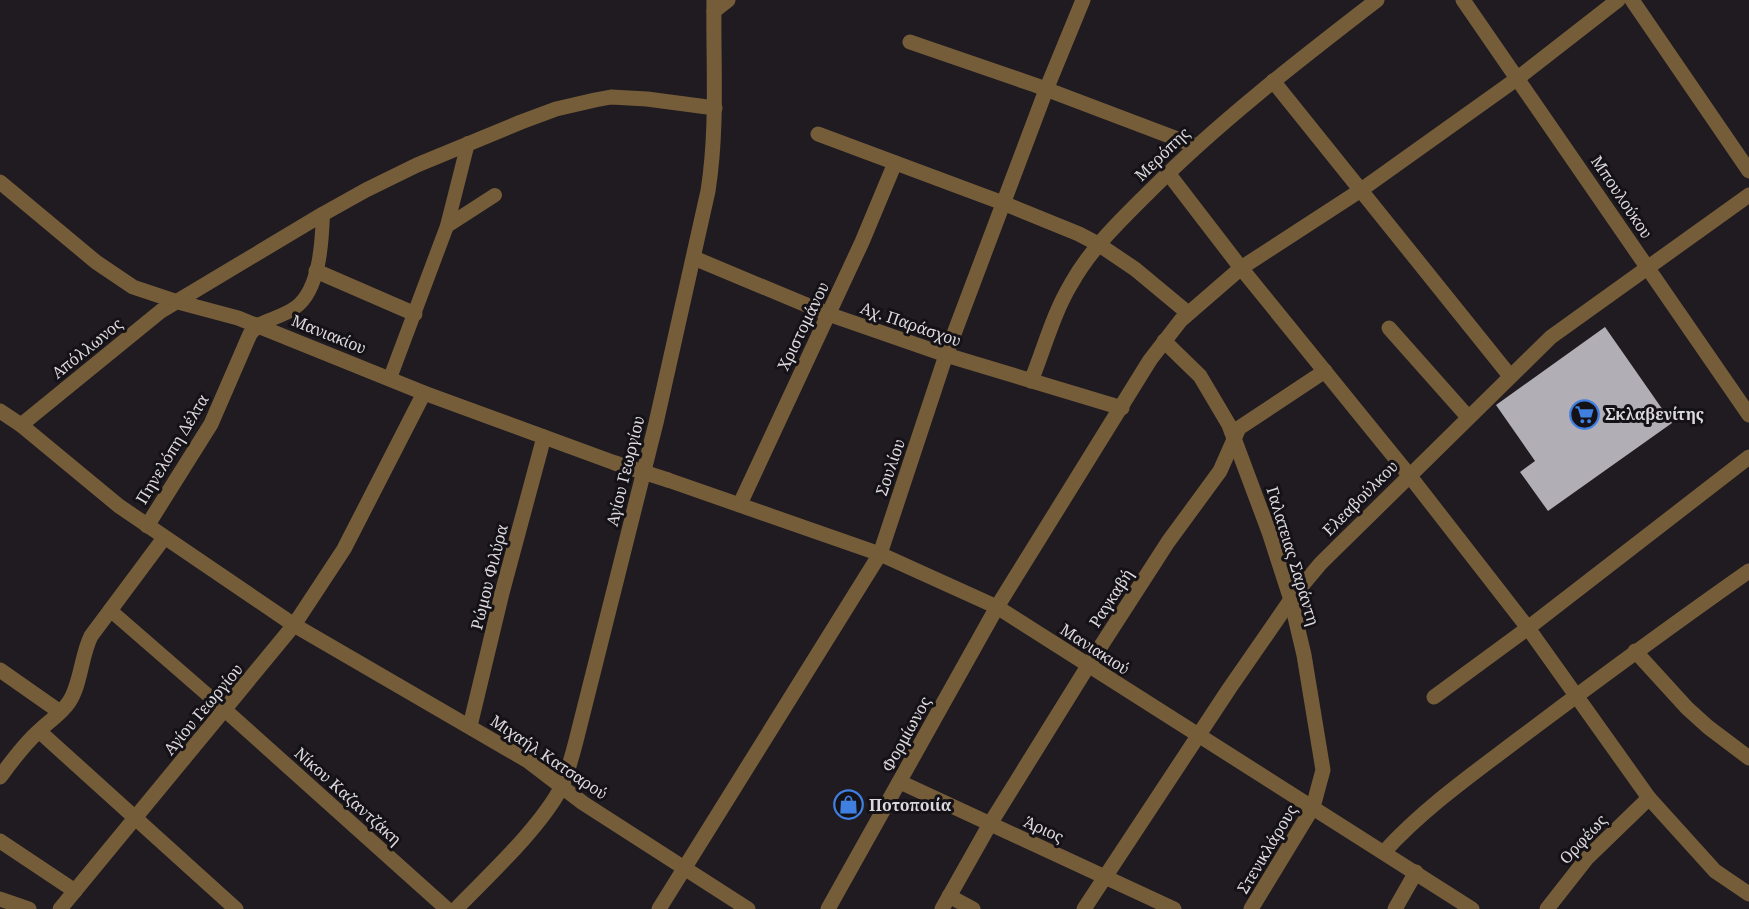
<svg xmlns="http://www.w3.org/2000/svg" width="1749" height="909" viewBox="0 0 1749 909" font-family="'Noto Serif',serif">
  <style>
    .building { fill: #b1aeb6 }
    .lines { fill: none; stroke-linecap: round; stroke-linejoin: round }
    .service { stroke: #765d39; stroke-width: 14 }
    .minor { stroke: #765d39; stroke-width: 15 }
    .tertiary { stroke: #765d39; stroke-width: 15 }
    .tertiary-bridge { stroke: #765d39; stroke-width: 15 }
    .labels { text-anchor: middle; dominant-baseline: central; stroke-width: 6; stroke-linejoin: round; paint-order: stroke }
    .street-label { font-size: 16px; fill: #dcd9dd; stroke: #151217 }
    .poi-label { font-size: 16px; font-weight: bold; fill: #dcd9dd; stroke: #151217; text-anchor: start }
  </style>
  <rect width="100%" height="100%" fill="#1f1b21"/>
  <polygon class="building" points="1605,327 1672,423 1548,511 1520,472 1535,461 1496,405"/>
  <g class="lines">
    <g class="service">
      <polyline points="447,226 495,195"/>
      <path d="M258 325C270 319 286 315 296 307 320 289 322 241 323 214"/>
      <polyline points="390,378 447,226 468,143"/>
      <polyline points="110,610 225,710"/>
    </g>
    <g class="minor">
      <polyline points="1632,0 1749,171"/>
      <polyline points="714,11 728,0"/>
      <polyline points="910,42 1035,85 1196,146"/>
      <polyline points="1273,81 1510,376"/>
      <polyline points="818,134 1003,203 1079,234 1098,244 1135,269 1188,313"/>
      <polyline points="1168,173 1241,268 1409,475 1528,628 1649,798 1715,871 1749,894"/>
      <polyline points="694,258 828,314 946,355 1122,408"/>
      <polyline points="316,271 415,314"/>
      <polyline points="1389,328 1468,417"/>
      <polyline points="1164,341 1200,376 1229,425 1269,532 1291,600 1304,655 1323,770 1313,807 1251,909"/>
      <path d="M1031 381C1044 349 1053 314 1071 284 1091 248 1121 220 1150 191 1220 121 1298 61 1377 0"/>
      <polyline points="0,411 21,425 119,506 294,625 528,761 583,803 748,909"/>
      <polyline points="21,425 161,311 323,214 366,190 417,165 521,122 556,109 595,100 611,97 647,99 715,108"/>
      <polyline points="740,504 862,242 895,163"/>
      <polyline points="147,526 211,424 250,334 258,325"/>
      <polyline points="1635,651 1687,708 1708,727 1749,758"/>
      <polyline points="0,670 60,712"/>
      <polyline points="1434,697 1528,628 1749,457"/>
      <polyline points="225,710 447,909"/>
      <polyline points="470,726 502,593 544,437"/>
      <polyline points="39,731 236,909"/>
      <path d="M0 777C12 761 24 744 39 731 49 721 61 714 69 702 81 684 81 656 91 636L164 538"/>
      <polyline points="900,782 1174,909"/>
      <polyline points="0,841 75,891"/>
      <path d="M1384 852C1424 808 1474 773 1520 738 1596 681 1672 625 1749 571"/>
      <polyline points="949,896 973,909"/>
      <polyline points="0,899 29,909"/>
      <polyline points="60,909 294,625 344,549 424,393"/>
      <polyline points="659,909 880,554 946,355 1046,90 1083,0"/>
      <polyline points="828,909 997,607 1150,360 1181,320 1241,268 1361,190 1518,78 1618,0"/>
      <polyline points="942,909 990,824 1088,666 1168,542 1220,471 1239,428 1325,371"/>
      <polyline points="1084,909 1229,689 1294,595 1321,563 1551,337 1749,195"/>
      <polyline points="1395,909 1416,872"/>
      <polyline points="1547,909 1587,858 1649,798"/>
    </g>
    <g class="tertiary">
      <polyline points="1463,0 1749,415"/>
      <polyline points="0,182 96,262 133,287 178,302 238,318 424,393 615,463"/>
      <polyline points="668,480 880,554 997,607 1472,909"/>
      <path d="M456 909C489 875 541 827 562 786 568 772 572 756 576 741L656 423 708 191C718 127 713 64 714 0"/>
    </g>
    <polyline class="tertiary-bridge" points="615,463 668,480"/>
  </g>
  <defs>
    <symbol id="supermarket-ring" viewBox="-11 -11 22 22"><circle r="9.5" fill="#151217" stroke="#3f7fe0" stroke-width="1.5"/><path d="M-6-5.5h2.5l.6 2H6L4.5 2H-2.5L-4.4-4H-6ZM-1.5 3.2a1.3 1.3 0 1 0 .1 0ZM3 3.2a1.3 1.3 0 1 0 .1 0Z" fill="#3f7fe0"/></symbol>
    <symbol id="shop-ring" viewBox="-11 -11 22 22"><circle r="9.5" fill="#151217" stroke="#3f7fe0" stroke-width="1.5"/><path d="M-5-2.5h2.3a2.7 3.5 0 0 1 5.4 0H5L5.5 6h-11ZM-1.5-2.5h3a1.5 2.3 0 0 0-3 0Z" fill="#3f7fe0"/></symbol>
  </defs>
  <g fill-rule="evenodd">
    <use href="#supermarket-ring" x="1568" y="398" width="33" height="33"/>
    <use href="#shop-ring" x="832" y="788" width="33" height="33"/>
  </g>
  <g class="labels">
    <g class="street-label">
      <text transform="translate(1162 154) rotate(-44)">Μερόπης</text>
      <text transform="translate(1622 197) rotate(56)">Μπουλούκου</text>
      <text transform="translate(911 324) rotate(19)">Αχ. Παράσχου</text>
      <text transform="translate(803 326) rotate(-64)">Χριστομάνου</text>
      <text transform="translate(329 334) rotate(22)">Μανιακίου</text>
      <text transform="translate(87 348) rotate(-39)">Απόλλωνος</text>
      <text transform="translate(172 449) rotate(-59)">Πηνελόπη Δέλτα</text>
      <text transform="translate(890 467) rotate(-71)">Σουλίου</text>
      <text transform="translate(625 471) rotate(-76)">Αγίου Γεωργίου</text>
      <text transform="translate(1360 498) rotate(-45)">Ελεαβούλκου</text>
      <text transform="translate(1293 556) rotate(73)">Γαλατειας Σαράντη</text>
      <text transform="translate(489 577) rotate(-76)">Ρώμου Φιλύρα</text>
      <text transform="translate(1111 598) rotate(-57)">Ραγκαβή</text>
      <text transform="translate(1095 649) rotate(33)">Μανιακιού</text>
      <text transform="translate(203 709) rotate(-50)">Αγίου Γεωργίου</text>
      <text transform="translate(906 734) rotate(-61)">Φορμίωνος</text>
      <text transform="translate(549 757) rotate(34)">Μιχαήλ Κατσαρού</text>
      <text transform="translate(348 796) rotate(42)">Νίκου Καζαντζάκη</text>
      <text transform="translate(1044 829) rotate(25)">Άριος</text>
      <text transform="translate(1583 839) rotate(-47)">Ορφέως</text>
      <text transform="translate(1267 849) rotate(-59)">Στενικλάρους</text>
    </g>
    <g class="poi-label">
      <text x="1605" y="414">Σκλαβενίτης</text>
      <text x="869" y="805">Ποτοποιία</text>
    </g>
  </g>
</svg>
